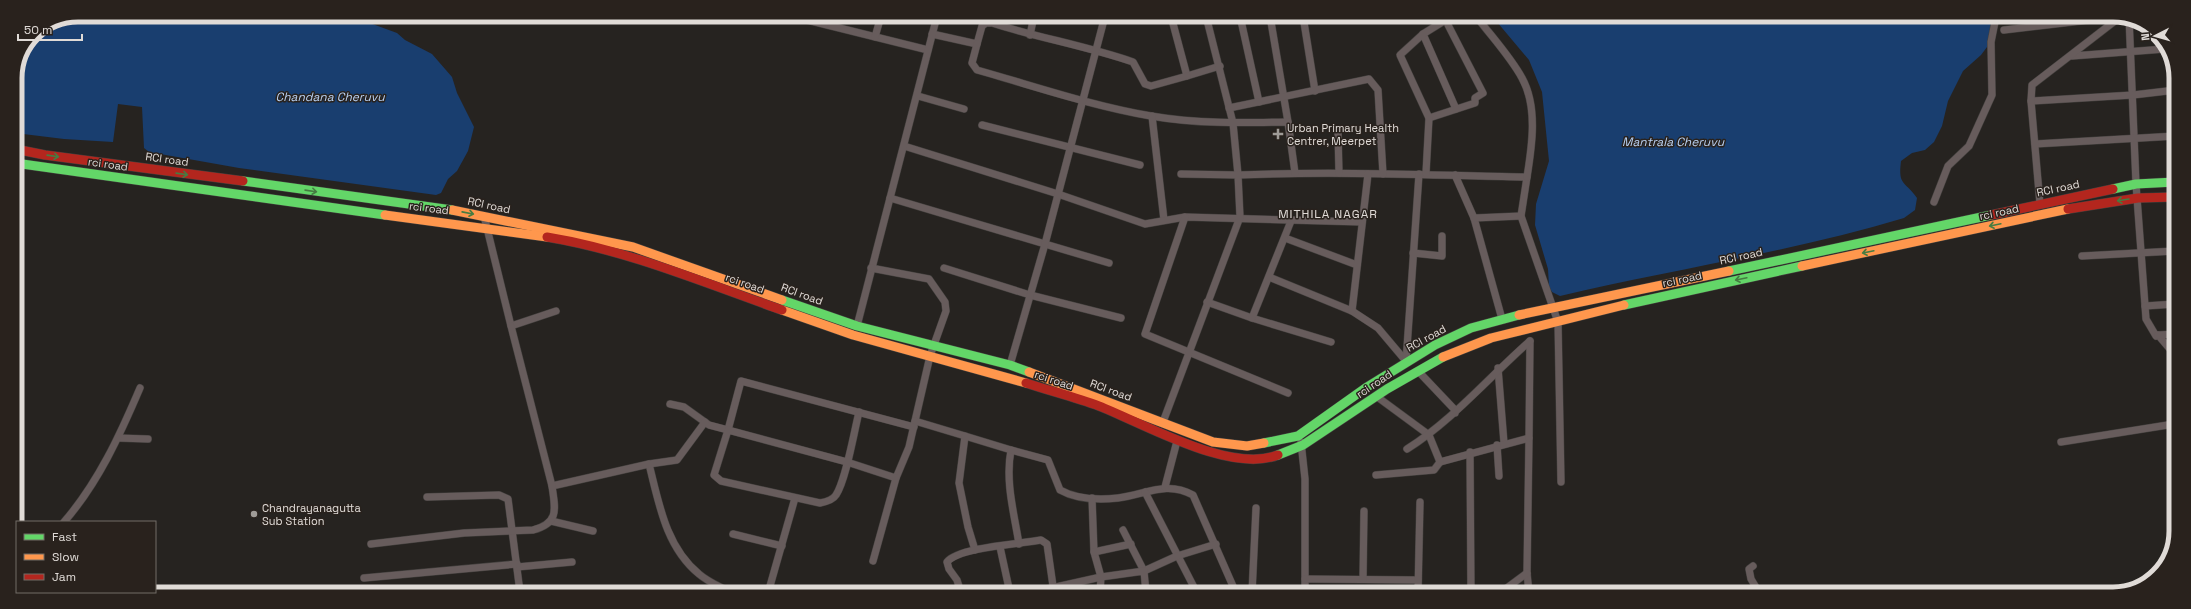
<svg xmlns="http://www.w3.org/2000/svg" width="2191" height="609" viewBox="0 0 2191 609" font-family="'Space Grotesk',sans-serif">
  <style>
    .water { fill: #193e6f }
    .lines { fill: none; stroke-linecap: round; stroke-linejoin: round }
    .street-casing { stroke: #43403e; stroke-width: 8 }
    .fast-casing { stroke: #43403e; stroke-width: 10 }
    .slow-casing { stroke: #43403e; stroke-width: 10 }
    .jam-casing { stroke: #43403e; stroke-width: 10 }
    .street { stroke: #675c5c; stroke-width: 7 }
    .fast { stroke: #63d668; stroke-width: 9 }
    .slow { stroke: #ff974d; stroke-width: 9 }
    .jam { stroke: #b3261e; stroke-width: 9 }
    .oneway { stroke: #467c42 }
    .poi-dot { fill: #9f9b97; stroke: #29221d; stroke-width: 1.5 }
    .labels { text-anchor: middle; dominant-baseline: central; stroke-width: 3; stroke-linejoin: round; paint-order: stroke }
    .poi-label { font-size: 11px; fill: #e0dbd7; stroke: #29221d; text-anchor: start }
    .street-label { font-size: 11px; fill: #e0dbd7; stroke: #29221d }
    .water-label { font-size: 12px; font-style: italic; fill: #bad2f4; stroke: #29221d }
    .neighbourhood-label { font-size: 12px; letter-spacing: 1px; fill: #e0dbd7; stroke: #29221d }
    .rim { fill: none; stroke: #e0dbd7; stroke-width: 5 }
  </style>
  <rect width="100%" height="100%" fill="#262320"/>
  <g class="water">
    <polygon points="79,15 361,15 367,22 397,33 405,40 432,54 452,77 457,93 474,127 468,151 457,171 448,179 441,193 436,195 239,168 149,152 144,148 142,107 118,104 113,142 64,139 15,133 15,78 34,33"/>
    <path d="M1492 16 1994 17 1987 47 1981 55 1963 71 1948 101 1942 126 1934 142 1925 150 1912 153 1901 161C1898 186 1904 180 1917 198L1915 210 1904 218C1791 252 1674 269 1560 296L1552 292 1549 287 1548 269 1535 225 1536 204 1549 161 1542 92 1529 60Z"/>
  </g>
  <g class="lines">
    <defs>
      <g id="street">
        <polyline points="791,16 928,50"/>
        <polyline points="1171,16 1187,76 1220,66"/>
        <path d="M1206 16 1233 123 1238 175C1334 171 1431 175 1527 177L1521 216 1558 322 1561 482"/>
        <polyline points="1240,16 1259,102"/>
        <polyline points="1270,16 1288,122"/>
        <polyline points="1303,16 1315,91"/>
        <path d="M1476 16C1491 36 1510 56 1522 78 1538 107 1532 146 1527 177"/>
        <polyline points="2129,17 2136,184 2146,319 2156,336 2158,335 2175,355"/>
        <polyline points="825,24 827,16"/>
        <polyline points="2004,30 2115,17"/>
        <path d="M932 34 977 44 982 26 986 23H992C1039 38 1087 46 1133 62L1145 84 1151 86 1187 76"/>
        <polyline points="1423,34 1456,109"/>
        <polyline points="1030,35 1034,16"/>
        <polyline points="875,37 881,16"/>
        <path d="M977 44 972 63 977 70C1034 86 1092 106 1151 116 1197 124 1242 123 1288 122L1295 173"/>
        <polyline points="2072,56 2165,49"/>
        <polyline points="918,96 964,109"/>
        <polyline points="2031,101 2133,95 2176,90"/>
        <polyline points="1229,108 1369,79 1378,90 1383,174"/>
        <polyline points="1152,116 1164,220"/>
        <polyline points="1429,118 1475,103 1475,98 1483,93 1446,21"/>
        <polyline points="982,125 1140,165"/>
        <polyline points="1338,133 1339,173"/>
        <polyline points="2035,144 2176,136"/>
        <polyline points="904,146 1058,194 1145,224 1185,217 1362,222"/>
        <polyline points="1426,173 1429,118 1400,55 1423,34 1452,16"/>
        <polyline points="1455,175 1474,218 1502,319"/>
        <polyline points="890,198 1109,263"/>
        <polyline points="1934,202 1948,166 1969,146 1992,95 1991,42 1996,17"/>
        <polyline points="2040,204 2031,101 2032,85 2120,17"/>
        <polyline points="484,216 511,326 556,311"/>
        <polyline points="1185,217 1145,334 1288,393"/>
        <polyline points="1474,218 1521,216"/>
        <polyline points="1285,238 1357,265"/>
        <polyline points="1413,253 1442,256 1442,236"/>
        <polyline points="2082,256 2175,251"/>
        <polyline points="944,268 1030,295 1121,318"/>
        <polyline points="1269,277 1352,311 1378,328 1405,360"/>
        <polyline points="1207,302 1252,318 1331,342"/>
        <polyline points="2145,306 2175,304"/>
        <polyline points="1352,311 1368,174"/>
        <polyline points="1252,318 1291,221"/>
        <polyline points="857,326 937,16"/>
        <polyline points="2158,335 2175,334"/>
        <polyline points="1406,362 1419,174"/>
        <polyline points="1010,365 1045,244 1105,16"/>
        <polyline points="1498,368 1504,443"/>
        <polyline points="1418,371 1455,410 1455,413"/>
        <polyline points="1376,396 1429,435 1440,462 1529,438 1527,573 1529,593"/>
        <polyline points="670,404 684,407 709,425 728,430 741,381 914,427"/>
        <path d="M859 412C854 432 846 480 836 495 833 500 825 502 820 503L721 481 714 475 728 430 847 462 896 478 909 447 930 356 946 311 945 302 929 279 871 268"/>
        <polyline points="915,421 965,436 959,483 968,527 975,550"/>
        <polyline points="1163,422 1240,217 1238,175 1181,174"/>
        <path d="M965 436 1011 450C1005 481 1014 513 1019 544"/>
        <polyline points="118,438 148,439"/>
        <polyline points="1529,438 1530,341"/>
        <polyline points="1301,442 1305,479 1305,593"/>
        <polyline points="2061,442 2174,424"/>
        <polyline points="1497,445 1499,476"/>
        <path d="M1407 449C1452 421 1490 376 1530 341"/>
        <path d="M1011 450 1048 460 1060 490C1076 499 1099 500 1118 498 1145 495 1166 480 1193 495L1236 593"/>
        <polyline points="1470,452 1471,593"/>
        <path d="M649 464C659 504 666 547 699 574 708 582 721 587 731 593"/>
        <polyline points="1376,475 1434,470 1440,462"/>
        <polyline points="552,486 649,464 677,460 705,422"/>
        <polyline points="1165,487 1177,441"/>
        <polyline points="1145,492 1197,593"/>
        <polyline points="427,497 499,495 508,499 520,592"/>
        <polyline points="1092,498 1094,552 1101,577 1100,593"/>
        <polyline points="551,521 593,531"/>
        <path d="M64 522C98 483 120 435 140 388"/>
        <polyline points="1123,530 1144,571 1177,556 1216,544"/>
        <polyline points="733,534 782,546"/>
        <path d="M371 544 464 533 533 530C560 523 555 508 552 486L511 326"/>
        <polyline points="1000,547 1010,593"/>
        <polyline points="1094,552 1131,544"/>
        <polyline points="873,561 896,478"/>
        <polyline points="1753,566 1749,569 1751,579 1760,594"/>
        <polyline points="517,567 572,562"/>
        <polyline points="364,578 517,564"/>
        <polyline points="1305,579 1418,580"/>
        <polyline points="1363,579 1364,511"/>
        <polyline points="768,593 795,498"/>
        <path d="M961 593 957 580 949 569 947 562C959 547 1020 544 1041 540L1047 544 1054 593"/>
        <polyline points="1029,593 1101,577 1144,571 1146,593"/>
        <polyline points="1252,593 1256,508"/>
        <polyline points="1418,593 1420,502"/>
        <polyline points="1500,593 1527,573"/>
      </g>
      <g id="fast">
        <polyline points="15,163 385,215"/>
        <polyline points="243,181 452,210"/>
        <polyline points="2113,189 2136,184 2175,182"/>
        <polyline points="1729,271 1991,215"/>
        <polyline points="782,300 857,326 1010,365 1029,372"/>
        <polyline points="1624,305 1802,266"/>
        <polyline points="1264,443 1298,436 1367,387 1435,345 1471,328 1519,315"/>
        <polyline points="1278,455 1303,445 1387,389 1443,357"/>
      </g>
      <g id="slow">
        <polyline points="452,210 633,247 782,300"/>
        <polyline points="385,215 547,237"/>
        <polyline points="1802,266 2068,209"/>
        <polyline points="782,310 853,335 1026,383"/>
        <polyline points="1519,315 1729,271"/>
        <polyline points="1443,357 1491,338 1624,305"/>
        <polyline points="1029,372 1213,442 1247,446 1264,443"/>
      </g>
      <g id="jam">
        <polyline points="15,149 45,155 243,181"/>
        <polyline points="2068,209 2138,198 2175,197"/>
        <polyline points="1991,215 2113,189"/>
        <path d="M547 237C627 250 705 283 782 310"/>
        <path d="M1026 383C1050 391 1075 397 1099 406 1145 424 1230 474 1278 455"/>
      </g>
    </defs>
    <use href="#street" class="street-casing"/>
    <use href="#fast" class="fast-casing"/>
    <use href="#slow" class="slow-casing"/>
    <use href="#jam" class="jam-casing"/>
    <use href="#street" class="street"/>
    <use href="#fast" class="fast"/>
    <use href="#slow" class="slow"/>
    <use href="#jam" class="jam"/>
  </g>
  <defs><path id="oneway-shaft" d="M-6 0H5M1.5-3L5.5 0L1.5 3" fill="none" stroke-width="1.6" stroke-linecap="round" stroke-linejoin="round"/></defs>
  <g class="oneway">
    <use href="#oneway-shaft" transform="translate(53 156) rotate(8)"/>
    <use href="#oneway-shaft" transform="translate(182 174) rotate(8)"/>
    <use href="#oneway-shaft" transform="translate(311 191) rotate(8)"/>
    <use href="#oneway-shaft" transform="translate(2123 200) rotate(171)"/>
    <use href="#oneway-shaft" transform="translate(468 213) rotate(11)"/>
    <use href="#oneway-shaft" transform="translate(1995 225) rotate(168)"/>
    <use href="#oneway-shaft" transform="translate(1868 252) rotate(168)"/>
    <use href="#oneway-shaft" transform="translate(1741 279) rotate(168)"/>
  </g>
  <g class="poi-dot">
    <path d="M1276 128h4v4h4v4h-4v4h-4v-4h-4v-4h4z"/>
    <circle cx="254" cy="514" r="4"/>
  </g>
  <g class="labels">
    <g class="poi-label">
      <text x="1287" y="128">Urban Primary Health<tspan x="1287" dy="13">Centrer, Meerpet</tspan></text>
      <text x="262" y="508">Chandrayanagutta<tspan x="262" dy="13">Sub Station</tspan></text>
    </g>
    <g class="street-label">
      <text transform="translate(167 159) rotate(8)">RCI road</text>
      <text transform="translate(108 164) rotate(8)">rci road</text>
      <text transform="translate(2058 188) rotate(-12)">RCI road</text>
      <text transform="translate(489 205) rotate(12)">RCI road</text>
      <text transform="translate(429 208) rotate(7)">rci road</text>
      <text transform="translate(1999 212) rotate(-12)">rci road</text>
      <text transform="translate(1741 256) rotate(-12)">RCI road</text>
      <text transform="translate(1682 279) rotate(-12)">rci road</text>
      <text transform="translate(745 283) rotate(19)">rci road</text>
      <text transform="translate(802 294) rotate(20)">RCI road</text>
      <text transform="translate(1426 338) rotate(-29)">RCI road</text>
      <text transform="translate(1054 380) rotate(18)">rci road</text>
      <text transform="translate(1374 384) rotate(-34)">rci road</text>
      <text transform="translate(1111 390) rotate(20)">RCI road</text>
    </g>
    <g class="water-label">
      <text x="330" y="97">Chandana Cheruvu</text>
      <text x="1673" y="142">Mantrala Cheruvu</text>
    </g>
    <g class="neighbourhood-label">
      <text x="1328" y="214">MITHILA NAGAR</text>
    </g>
  </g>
  <path d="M0 0H2191V609H0ZM78 22H2113A56 56 0 0 1 2169 78V531A56 56 0 0 1 2113 587H78A56 56 0 0 1 22 531V78A56 56 0 0 1 78 22Z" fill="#29221d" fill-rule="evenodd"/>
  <path class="rim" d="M78 22H2113A56 56 0 0 1 2169 78V531A56 56 0 0 1 2113 587H78A56 56 0 0 1 22 531V78A56 56 0 0 1 78 22Z"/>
  <rect x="16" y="521" width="140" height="72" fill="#29221d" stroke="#726c67"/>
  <rect x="24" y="534" width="20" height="6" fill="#63d668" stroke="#726c67"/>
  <text x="52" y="541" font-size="12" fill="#e0dbd7">Fast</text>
  <rect x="24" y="554" width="20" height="6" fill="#ff974d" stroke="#726c67"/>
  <text x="52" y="561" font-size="12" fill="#e0dbd7">Slow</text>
  <rect x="24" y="574" width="20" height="6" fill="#b3261e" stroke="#726c67"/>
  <text x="52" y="581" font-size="12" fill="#e0dbd7">Jam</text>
  <g transform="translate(2155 36) rotate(264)" stroke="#29221d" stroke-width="3" paint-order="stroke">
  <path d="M0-3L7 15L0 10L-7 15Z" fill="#e0dbd7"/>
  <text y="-6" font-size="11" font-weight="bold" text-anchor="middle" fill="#e0dbd7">N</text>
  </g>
  <path d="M18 34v6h64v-6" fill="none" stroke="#e0dbd7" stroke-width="2"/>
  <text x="24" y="34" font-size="12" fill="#e0dbd7" stroke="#29221d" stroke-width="3" paint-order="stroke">50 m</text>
</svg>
